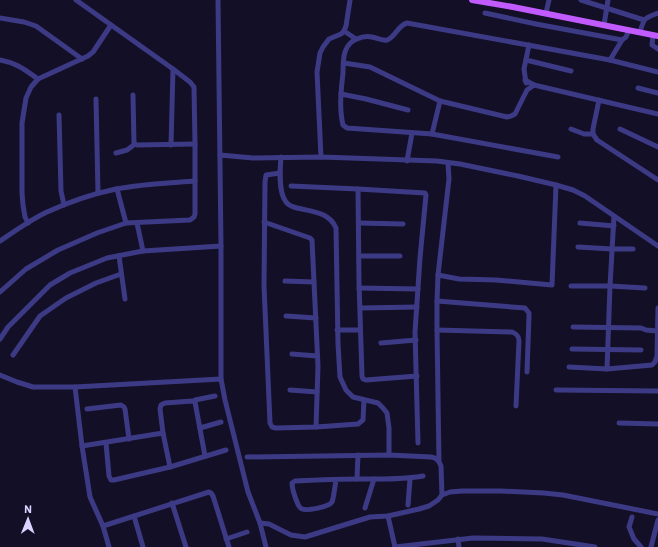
<svg xmlns="http://www.w3.org/2000/svg" width="658" height="547" viewBox="0 0 658 547" font-family="'IBM Plex Sans',sans-serif">
  <style>
    .lines { fill: none; stroke-linecap: round; stroke-linejoin: round }
    .minor { stroke: #3d3a85; stroke-width: 5 }
    .major { stroke: #c25bff; stroke-width: 6 }
  </style>
  <rect width="100%" height="100%" fill="#130f26"/>
  <g class="lines">
    <g class="minor">
      <polyline points="218,0 221,246 221,379 225,400 248,492 260,523 266,547"/>
      <polyline points="581,0 644,20"/>
      <polyline points="485,13 536,24 622,40"/>
      <polyline points="546,13 549,0"/>
      <polyline points="0,18 24,22 36,26 82,59"/>
      <polyline points="604,25 608,0"/>
      <polyline points="344,31 356,39"/>
      <path d="M640 32C644 18 644 18 658 13"/>
      <polyline points="653,35 652,45 658,49"/>
      <path d="M0 60C17 63 25 70 38 79"/>
      <polyline points="526,60 571,71"/>
      <polyline points="610,60 622,40 626,37 629,30"/>
      <polyline points="344,63 370,67 440,101 507,117 511,116 515,114 527,90 534,85"/>
      <polyline points="525,80 534,85 658,114"/>
      <polyline points="526,83 524,69 529,45"/>
      <polyline points="638,88 658,93"/>
      <polyline points="341,94 366,99 408,110"/>
      <polyline points="133,95 134,144 137,145 195,144"/>
      <polyline points="96,99 98,193"/>
      <polyline points="599,100 593,129 593,134 597,140 658,180"/>
      <polyline points="59,115 61,191 64,205"/>
      <polyline points="571,129 584,134 593,134"/>
      <polyline points="620,129 658,147"/>
      <polyline points="432,134 440,101"/>
      <polyline points="171,145 173,69"/>
      <polyline points="116,153 127,150 135,144"/>
      <polyline points="220,155 253,158 321,157 437,161 460,164 518,176 556,185 573,190 585,196 658,246"/>
      <path d="M281 157C280 169 278 192 286 202 289 206 293 207 297 208 313 212 329 212 336 228L338 344 340 377 346 390 353 397 378 403 383 408 387 413 389 428V455"/>
      <polyline points="321,157 317,72 320,53 323,47 329,39 341,34 344,31 346,26 350,0"/>
      <path d="M558 157 432 134 347 128 343 125C339 109 341 90 343 73 343 66 343 58 345 52 347 46 351 41 357 39 361 37 367 36 372 37 377 38 382 41 387 40 395 38 397 26 407 23L610 60 658 72"/>
      <polyline points="407,161 412,133"/>
      <polyline points="280,173 266,175 265,182 264,286 270,423 272,427 276,428 316,427 358,424 363,420 364,400"/>
      <polyline points="291,186 358,189 425,193 426,195 420,258 415,332 418,443"/>
      <polyline points="117,189 126,223"/>
      <polyline points="358,189 359,282 362,376 363,379 366,380 417,376"/>
      <polyline points="264,222 310,238 312,240 318,366 316,427"/>
      <polyline points="28,223 25,217 23,205 22,193 22,123 26,98 31,87 38,79 88,56 93,52 111,25"/>
      <polyline points="137,223 143,251"/>
      <polyline points="359,223 403,224"/>
      <polyline points="580,223 614,226"/>
      <path d="M0 241C15 231 30 220 47 212 69 202 92 194 116 189 141 184 169 183 195 181"/>
      <polyline points="578,247 612,249 633,249"/>
      <polyline points="119,256 125,299"/>
      <polyline points="359,256 400,256"/>
      <polyline points="438,275 459,279 496,280 552,285 556,185"/>
      <polyline points="285,281 314,282"/>
      <polyline points="571,286 610,286 645,288"/>
      <polyline points="359,288 418,289"/>
      <polyline points="0,292 26,269 58,250 97,233 126,223 190,220 194,217 195,214 195,144 194,87 190,82 173,69 76,0"/>
      <polyline points="437,301 525,308 529,313 529,316 527,372"/>
      <polyline points="360,308 417,307"/>
      <polyline points="286,316 316,318"/>
      <polyline points="573,327 641,328 646,330 657,331"/>
      <polyline points="337,330 360,330"/>
      <path d="M437 330 512 332C517 334 519 336 519 341L516 406"/>
      <polyline points="0,339 8,327 50,285 70,273 107,258 143,251 221,246"/>
      <polyline points="381,343 416,340"/>
      <polyline points="572,349 641,350"/>
      <polyline points="292,354 317,356"/>
      <polyline points="13,355 40,316 66,298 96,283 121,274"/>
      <polyline points="569,367 607,369 652,365 655,362 657,356 658,308"/>
      <polyline points="607,369 610,286 614,216"/>
      <polyline points="0,375 17,382 33,387 75,387 221,379"/>
      <polyline points="75,387 82,446 90,497 103,526 109,547"/>
      <polyline points="290,390 317,392"/>
      <polyline points="556,390 658,391"/>
      <polyline points="194,401 195,400 215,396"/>
      <polyline points="87,409 121,405 124,407 125,409 129,439"/>
      <polyline points="619,423 658,424"/>
      <polyline points="200,428 221,422"/>
      <polyline points="106,443 109,476 111,480 114,480 170,467 226,450"/>
      <polyline points="82,446 163,433"/>
      <path d="M247 457 389 455 431 457C437 458 439 461 441 466L442 495"/>
      <polyline points="439,462 437,330 437,301 438,275 449,179 448,163"/>
      <polyline points="170,467 163,433 160,409 161,405 165,403 192,401 195,402 205,456"/>
      <polyline points="357,479 358,455"/>
      <path d="M336 480C335 485 334 497 332 502 329 507 307 511 302 509 297 507 292 488 292 483L295 481C316 480 337 479 358 479 380 479 402 480 423 476"/>
      <polyline points="172,503 186,547"/>
      <polyline points="408,505 410,479"/>
      <polyline points="365,508 374,479"/>
      <polyline points="134,516 143,547"/>
      <polyline points="388,516 395,547"/>
      <polyline points="632,517 629,527 634,539 641,547"/>
      <polyline points="260,523 269,524 291,535 305,537 370,517 388,516 419,509 429,506 438,500 442,495 450,492 462,491 501,491 544,493 563,495 658,514"/>
      <polyline points="103,526 209,492 211,493 213,496 229,547"/>
      <polyline points="226,539 247,532"/>
      <polyline points="458,539 459,547"/>
      <polyline points="395,547 473,538 542,539 595,547"/>
      <polyline points="651,547 658,520"/>
    </g>
    <polyline class="major" points="472,0 513,7 658,36"/>
  </g>
  <g transform="translate(28 519) rotate(1)" stroke="#130f26" stroke-width="3" paint-order="stroke">
  <path d="M0-3L7 15L0 10L-7 15Z" fill="#d9d4ff"/>
  <text y="-6" font-size="11" font-weight="bold" text-anchor="middle" fill="#d9d4ff">N</text>
  </g>
</svg>
